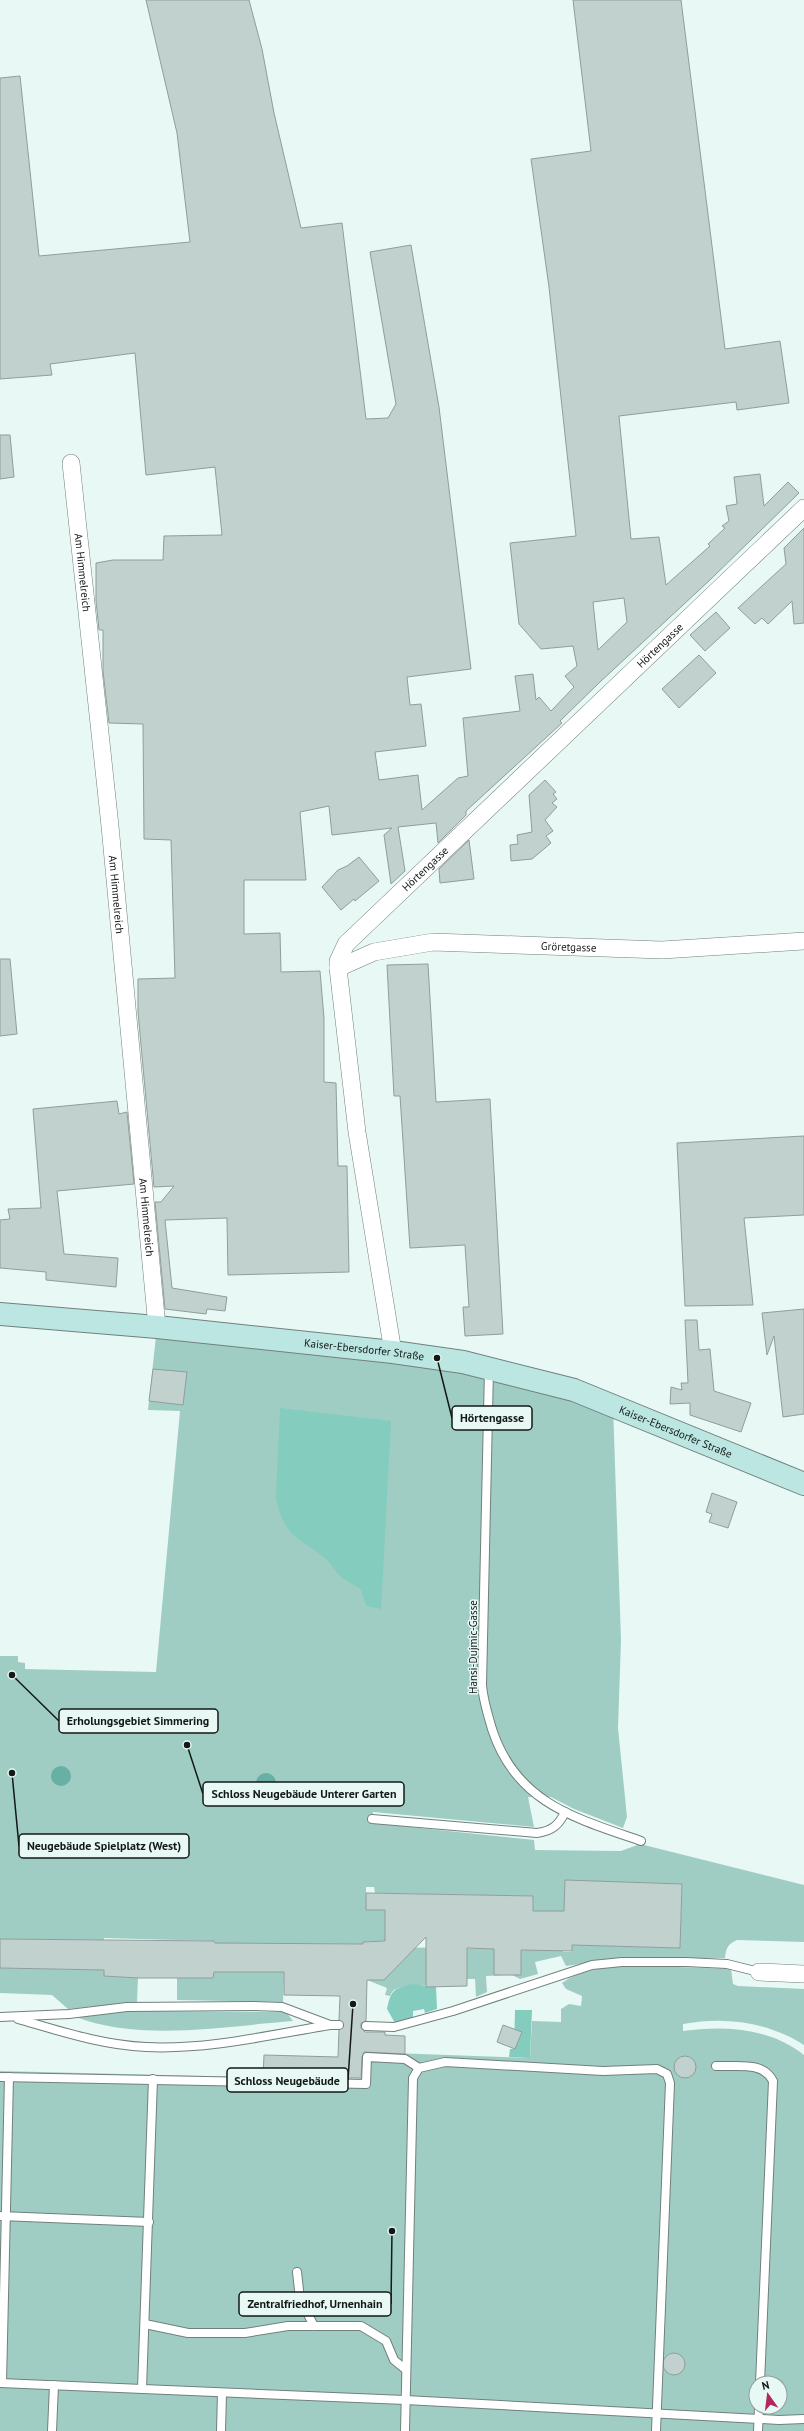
<svg xmlns="http://www.w3.org/2000/svg" width="804" height="2431" viewBox="0 0 804 2431" font-family="'PT Sans',sans-serif">
  <style>
    .green { fill: #a0cdc3; fill-rule: evenodd }
    .forest { fill: #83ccbe }
    .water { fill: #68b0a3 }
    .building { fill: #c1d1ce; stroke: #8f9e9b; fill-rule: evenodd }
    .lines { fill: none; stroke-linecap: round; stroke-linejoin: round }
    .lane-casing { stroke: #71807d; stroke-width: 10 }
    .street-casing { stroke: #71807d; stroke-width: 18 }
    .secondary-casing { stroke: #71807d; stroke-width: 24 }
    .lane { stroke: #fff; stroke-width: 8 }
    .street { stroke: #fff; stroke-width: 17 }
    .secondary { stroke: #bbe6e1; stroke-width: 22 }
    .labels { text-anchor: middle; dominant-baseline: central; stroke-width: 3; stroke-linejoin: round; paint-order: stroke }
    .street-label { font-size: 11px; fill: #131917; stroke: #e8f8f5 }
    .leader { fill: none; stroke: #131917; stroke-width: 1.5 }
    .callout-dot { fill: #131917; stroke: #e8f8f5; stroke-width: 1.5 }
    .callout { fill: #e8f8f5; stroke: #131917; stroke-width: 1.5 }
    .callout-label { font-size: 12px; text-anchor: middle; font-weight: bold; fill: #131917 }
  </style>
  <rect width="100%" height="100%" fill="#e8f8f5"/>
  <g class="green">
    <path d="M157 1327 393 1352 613 1406 621 1640 618 1728 627 1817 623 1828 574 1809 551 1797H528L534 1827 373 1812 372 1823 534 1840 535 1850 621 1851 640 1844 804 1885V1942L737 1940C728 1944 726 1948 725 1958H627L566 1966 561 1956 535 1962 538 1974 520 1979 512 1975 486 1976 487 1992 476 1997 475 1979H467V1986C452 1986 406 1983 396 1989 393 1990 391 1993 390 1996L385 1995 387 1988 367 1980 390 1947 548 1950 533 1911V1896L375 1893 374 1887H366V1909L385 1910V1941L363 1942V1944L215 1943 214 1941 104 1938V1940L0 1939V1656H18V1662L25 1663V1669L156 1672 180 1411 148 1410ZM565 1880 682 1884 680 1948 572 1945V1952H563Z"/>
    <path d="M626 1965 731 1969 733 1984 738 1986 804 1989V2045C768 2022 725 2016 683 2024V2031C725 2025 769 2028 804 2055V2431H0V2071L364 2080 365 2052 530 2058 532 2021 561 2022V2009L569 2004 581 2006 582 1996 566 1989 562 1983C580 1970 604 1968 626 1965ZM756 2383H780V2407H756Z"/>
    <polygon points="0,1968 104,1970 104,1976 138,1978 137,2002 68,2009 52,1995 0,1993"/>
    <polygon points="214,1972 284,1972 283,2002 177,2000 177,1978 213,1978"/>
    <path d="M127 2011 286 2012 293 2021C226 2026 140 2042 76 2017Z"/>
  </g>
  <g class="forest">
    <path d="M280 1408 391 1421 381 1609 366 1606 361 1589C354 1585 346 1581 340 1576 335 1571 331 1564 326 1559 298 1536 284 1538 276 1497Z"/>
    <path d="M412 1984 436 1987 437 2009 425 2013 424 2009 413 2011V2018L395 2023 387 2009C391 1990 393 1989 412 1984Z"/>
    <polygon points="515,2010 532,2010 530,2058 509,2057 510,2049 514,2049"/>
  </g>
  <g class="water">
    <circle cx="61" cy="1776" r="10"/>
    <circle cx="266" cy="1783" r="10"/>
  </g>
  <g class="building">
    <path d="M146 0H249L262 49 274 113 301 228 342 223 366 419 388 418 396 404 370 252 411 245 439 407 471 669 407 677 410 705 421 704 426 746 375 752 379 780 418 775 422 810 458 778 468 776 463 718 520 711 515 676 533 674 536 700 539 697 551 711 574 687 565 676 577 666 573 646 541 649 519 624 510 543 576 536 549 287 531 159 591 151 573 0H681L725 349 780 341 789 403 737 410 736 402 619 416 631 539 659 537 666 585 710 546 708 544 725 528 722 526 729 521 726 506 737 504 734 477 760 474 764 506 788 482 799 493 711 579 600 682 560 721 562 723 466 811V815L438 843 436 823 398 827 405 871 391 884 384 835 392 828 332 835 329 806 300 812 306 880H244V934L280 933 281 972 320 971 324 1018V1082L336 1083 338 1166H347L349 1272 228 1275 227 1218 165 1220 172 1288 227 1297 225 1311 207 1309 206 1314 165 1309 155 1202H161L174 1186 154 1187 138 1012V979L175 978 171 840 144 839 143 724 109 723 103 671V630H99L96 601V563L113 560H163L164 536 222 535 215 467 146 475 135 353 50 364 52 375 0 379V78L20 76 39 256 190 242 177 133ZM624 598 627 622 598 650 593 602Z"/>
    <polygon points="0,435 10,435 14,477 0,479"/>
    <polygon points="804,528 804,623 794,624 792,601 768,624 762,618 755,624 738,608 786,564 784,548"/>
    <polygon points="716,612 730,628 705,651 690,635"/>
    <polygon points="699,655 716,673 679,708 662,689"/>
    <polygon points="545,780 556,792 553,794 557,799 552,803 557,807 545,820 553,831 546,836 551,843 532,859 511,861 510,845 518,844 517,835 532,832 529,795"/>
    <polygon points="469,840 474,879 440,883 439,869"/>
    <polygon points="359,857 379,881 355,901 354,899 341,910 322,887 338,870 347,866"/>
    <polygon points="0,959 10,959 17,1034 0,1036"/>
    <polygon points="428,964 436,1102 490,1099 503,1334 465,1336 463,1307 469,1307 465,1245 410,1248 400,1096 394,1096 387,965"/>
    <polygon points="117,1101 119,1114 127,1112 134,1184 57,1191 64,1254 118,1258 116,1287 46,1280 46,1272 0,1268 0,1220 10,1219 8,1209 41,1208 33,1109"/>
    <polygon points="804,1136 804,1215 744,1218 753,1305 685,1306 677,1143"/>
    <polygon points="804,1309 804,1414 783,1417 774,1336 767,1355 762,1313"/>
    <polygon points="685,1320 697,1320 699,1350 710,1349 714,1391 751,1403 741,1432 690,1415 690,1403 670,1404 671,1387 682,1390 681,1383 688,1383"/>
    <polygon points="153,1369 187,1372 183,1405 149,1401"/>
    <polygon points="712,1493 737,1502 728,1528 709,1522 712,1514 706,1512"/>
    <polygon points="565,1880 682,1884 680,1948 572,1945 572,1951 521,1950 521,1975 494,1975 494,1949 467,1948 467,1986 426,1987 426,1937 384,1980 367,1980 366,2021 361,2023 361,2028 365,2032 385,2032 385,2035 405,2036 405,2054 364,2052 362,2057 361,2078 263,2077 264,2055 338,2057 339,2030 344,2025 339,2020 340,1996 284,1995 284,1972 214,1972 213,1978 138,1978 104,1976 104,1970 0,1968 0,1939 214,1941 215,1943 363,1944 363,1942 385,1941 385,1910 366,1910 366,1893 533,1896 533,1911 564,1911"/>
    <polygon points="503,2025 522,2032 515,2049 497,2042"/>
    <circle cx="685" cy="2067" r="11"/>
    <circle cx="674" cy="2364" r="11"/>
  </g>
  <g class="lines">
    <defs>
      <g id="lane">
        <path d="M489 1369 482 1685C483 1700 488 1715 492 1729 516 1803 575 1818 641 1841"/>
        <path d="M372 1819 537 1833C552 1831 559 1825 565 1812"/>
        <polyline points="0,2017 69,2014 127,2007 253,2006 282,2007 330,2025 339,2025"/>
        <path d="M18 2019C60 2031 102 2045 146 2047 208 2050 269 2035 330 2025"/>
        <polyline points="366,2026 394,2027 453,2011 592,1965 622,1962 686,1962 727,1964 759,1972"/>
        <path d="M716 2066C737 2067 763 2061 773 2081L760 2383"/>
        <polyline points="0,2077 366,2084 367,2057 405,2059 419,2068"/>
        <polyline points="0,2216 149,2222"/>
        <polyline points="297,2272 300,2299 314,2326"/>
        <polyline points="145,2324 188,2333 245,2333 288,2326 361,2326 386,2341 394,2360 405,2369"/>
        <polyline points="0,2383 405,2400 779,2420 804,2419"/>
        <polyline points="2,2383 9,2077"/>
        <polyline points="142,2389 153,2079"/>
        <polyline points="52,2431 54,2385"/>
        <polyline points="221,2431 222,2393"/>
        <polyline points="405,2431 413,2078 419,2068 445,2062 603,2071 657,2069 667,2074 670,2083 656,2431"/>
        <polyline points="758,2431 759,2407"/>
      </g>
      <g id="street">
        <path id="s1" d="M71 463 110 826 157 1327"/>
        <path id="s2" d="M338 968 374 952 433 942 662 950 804 941"/>
        <path id="s3" d="M393 1352 357 1132 338 968V961L346 944 804 508"/>
        <polyline points="759,1972 804,1974"/>
      </g>
      <g id="secondary">
        <path id="s4" d="M0 1314 157 1327 393 1352 463 1362 574 1390 804 1484"/>
      </g>
    </defs>
    <use href="#lane" class="lane-casing"/>
    <use href="#street" class="street-casing"/>
    <use href="#secondary" class="secondary-casing"/>
    <use href="#lane" class="lane"/>
    <use href="#street" class="street"/>
    <use href="#secondary" class="secondary"/>
  </g>
  <g class="labels">
    <g class="street-label">
      <text stroke="none"><textPath href="#s1" startOffset="110">Am Himmelreich</textPath></text>
      <text stroke="none"><textPath href="#s3" startOffset="847">Hörtengasse</textPath></text>
      <text stroke="none"><textPath href="#s3" startOffset="523">Hörtengasse</textPath></text>
      <text stroke="none"><textPath href="#s1" startOffset="434">Am Himmelreich</textPath></text>
      <text stroke="none"><textPath href="#s2" startOffset="235">Gröretgasse</textPath></text>
      <text stroke="none"><textPath href="#s1" startOffset="758">Am Himmelreich</textPath></text>
      <text stroke="none"><textPath href="#s4" startOffset="366">Kaiser-Ebersdorfer Straße</textPath></text>
      <text stroke="none"><textPath href="#s4" startOffset="690">Kaiser-Ebersdorfer Straße</textPath></text>
      <text transform="translate(473 1647) rotate(-90)">Hansi-Dujmic-Gasse</text>
    </g>
  </g>
  <path class="leader" d="M437 1358L452 1418M12 1675L59 1721M187 1745L203 1794M12 1773L19 1846M353 2004L348 2080M392 2231L391 2304"/>
  <g class="callout-dot">
    <circle cx="437" cy="1358" r="4"/>
    <circle cx="12" cy="1675" r="4"/>
    <circle cx="187" cy="1745" r="4"/>
    <circle cx="12" cy="1773" r="4"/>
    <circle cx="353" cy="2004" r="4"/>
    <circle cx="392" cy="2231" r="4"/>
  </g>
  <g class="callout">
    <rect x="452" y="1406" width="80" height="24" rx="4"/>
    <rect x="59" y="1709" width="159" height="24" rx="4"/>
    <rect x="203" y="1782" width="201" height="24" rx="4"/>
    <rect x="19" y="1834" width="170" height="24" rx="4"/>
    <rect x="227" y="2068" width="121" height="24" rx="4"/>
    <rect x="239" y="2292" width="152" height="24" rx="4"/>
  </g>
  <g class="callout-label">
    <text x="492" y="1422">Hörtengasse</text>
    <text x="138" y="1725">Erholungsgebiet Simmering</text>
    <text x="304" y="1798">Schloss Neugebäude Unterer Garten</text>
    <text x="104" y="1850">Neugebäude Spielplatz (West)</text>
    <text x="287" y="2085">Schloss Neugebäude</text>
    <text x="315" y="2308">Zentralfriedhof, Urnenhain</text>
  </g>
  <g transform="translate(768 2395) rotate(346)"><circle r="19" fill="#e8f8f5" stroke="#939f9c"/>
  <path d="M0-3L7 15L0 10L-7 15Z" fill="#b32761"/>
  <text y="-6" font-size="11" font-weight="bold" text-anchor="middle" fill="#131917">N</text>
  </g>
</svg>
